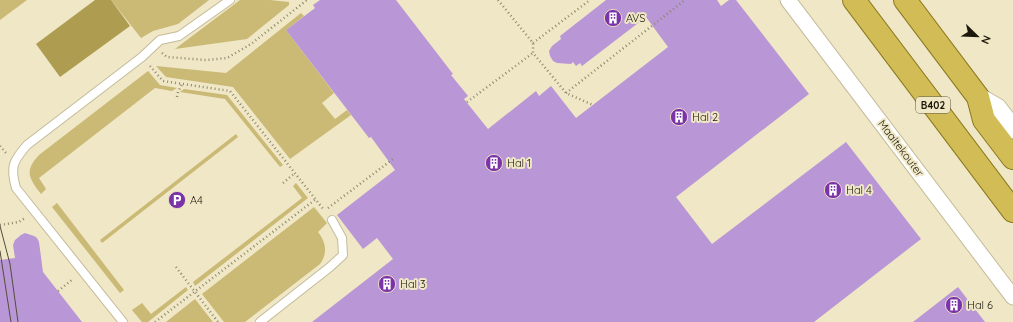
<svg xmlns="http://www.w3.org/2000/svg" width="1013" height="322" viewBox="0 0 1013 322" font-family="Quicksand,sans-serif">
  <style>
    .green { fill: #caba75 }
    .water { fill: #ae9c51 }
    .building { fill: #b996d6 }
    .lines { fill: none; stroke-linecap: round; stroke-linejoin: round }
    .service-casing { stroke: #c3bb9a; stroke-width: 10 }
    .minor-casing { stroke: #c3bb9a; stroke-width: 17 }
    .tertiary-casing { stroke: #c3bb9a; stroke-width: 21 }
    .trunk-casing { stroke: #8b7920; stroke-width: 24 }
    .path { stroke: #8e8870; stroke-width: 2.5; stroke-dasharray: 1 3; stroke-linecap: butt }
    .service { stroke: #fff; stroke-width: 8 }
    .minor { stroke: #fff; stroke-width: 15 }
    .tertiary { stroke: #fff; stroke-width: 19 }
    .trunk { stroke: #d2bc56; stroke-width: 22 }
    .tram { stroke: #524e3c; stroke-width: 1 }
    .labels { text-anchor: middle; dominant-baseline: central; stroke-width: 4; stroke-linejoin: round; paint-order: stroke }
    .shield { fill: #efe7c5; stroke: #5b5744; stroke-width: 1 }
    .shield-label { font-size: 10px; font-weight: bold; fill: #1c190c }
    .poi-label { font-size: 11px; fill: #1c190c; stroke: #efe7c5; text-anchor: start }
    .street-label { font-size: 11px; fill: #1c190c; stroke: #efe7c5 }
  </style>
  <rect width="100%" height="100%" fill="#efe7c5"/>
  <g class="green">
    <polygon points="0,0 27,0 0,20"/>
    <polygon points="111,0 209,0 178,24 153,31 141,38"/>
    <polygon points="240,0 270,0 289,2 289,5 247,39 175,49"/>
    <polygon points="301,13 304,16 286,30 334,93 322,103 335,119 347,110 351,115 290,159 233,87 166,77 156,66 226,73"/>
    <path d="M148 71 160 85 177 88 172 91 155 88 39 178 46 189 41 194C29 178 24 171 39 155Z"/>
    <polygon points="184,89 227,95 283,165 280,167 225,99 180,92"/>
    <polygon points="236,134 238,137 102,243 100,240"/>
    <polygon points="296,183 308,198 195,286 193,282 302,198 293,186"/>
    <polygon points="57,203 124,290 120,293 52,207"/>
    <path d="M314 207 327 223 318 232C326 242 328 253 320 264L245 322H224L202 294Z"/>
    <polygon points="186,287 188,290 148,322 142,322 132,310 142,303 151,314"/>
    <polygon points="195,299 213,322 166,322"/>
  </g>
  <polygon class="water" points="95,0 111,0 130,26 60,77 36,44"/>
  <g class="building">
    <polygon points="320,0 396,0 453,74 451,75 468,96 464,99 488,129 536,91 539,96 551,86 576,118 668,47 646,17 582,66 580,63 576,66 573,62 571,64 557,63 553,61 550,56 549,51 552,46 561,39 560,36 606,0 717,0 721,6 729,0 736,0 809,94 676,197 712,244 846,142 921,239 814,322 312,322 393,259 377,238 363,249 337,215 395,170 371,137 369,138 286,30 315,8 313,5"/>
    <polygon points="25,233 34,236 37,238 39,242 43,272 82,322 0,322 0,260 15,258 13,245 15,240 21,235"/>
    <polygon points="958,287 985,322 913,322"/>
  </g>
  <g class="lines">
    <defs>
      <g id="service">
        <path d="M123 322 16 188C10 167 13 161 27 145L142 57 160 40 179 36 230 0"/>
        <polyline points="260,322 330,267 343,255 342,238 332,220"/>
      </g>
      <polyline id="minor" points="788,0 1013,297"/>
      <polyline id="tertiary" points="978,97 997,108 1013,129"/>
      <g id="trunk">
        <polyline points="854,0 1013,211"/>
        <polyline points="905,0 978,97 984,120 1013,158"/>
      </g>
    </defs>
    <use href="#service" class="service-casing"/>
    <use href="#minor" class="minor-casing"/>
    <use href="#tertiary" class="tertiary-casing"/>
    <use href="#trunk" class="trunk-casing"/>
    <g class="path">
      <polyline points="498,0 533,43 533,53 566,93 593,105"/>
      <polyline points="533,43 590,0"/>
      <polyline points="162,53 167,57 206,60 227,58 251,44 307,0"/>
      <polyline points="150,66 163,81 230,91 324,210"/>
      <polyline points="566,93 685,0"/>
      <polyline points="177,97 178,92 182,84"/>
      <polyline points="467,102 533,53"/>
      <polyline points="0,146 6,153"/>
      <polyline points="283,183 295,173"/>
      <polyline points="328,208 393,159"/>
      <polyline points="0,225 19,222 25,218"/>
      <polyline points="176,267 218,322"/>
      <polyline points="58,291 73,279"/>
      <polyline points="155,322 316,199"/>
    </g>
    <use href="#service" class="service"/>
    <use href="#minor" class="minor"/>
    <use href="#tertiary" class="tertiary"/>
    <use href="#trunk" class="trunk"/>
    <g class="tram">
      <polyline points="0,226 10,264 18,322"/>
      <polyline points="0,251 11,322"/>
    </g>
  </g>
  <defs>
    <symbol id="building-disc" viewBox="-11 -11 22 22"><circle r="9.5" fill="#7b34a8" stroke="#efe7c5"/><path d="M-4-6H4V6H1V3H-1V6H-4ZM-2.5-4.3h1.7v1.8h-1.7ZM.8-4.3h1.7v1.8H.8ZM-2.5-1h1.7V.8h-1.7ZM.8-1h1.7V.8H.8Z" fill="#fff"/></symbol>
    <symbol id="parking-disc" viewBox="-11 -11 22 22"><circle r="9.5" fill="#7b34a8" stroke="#efe7c5"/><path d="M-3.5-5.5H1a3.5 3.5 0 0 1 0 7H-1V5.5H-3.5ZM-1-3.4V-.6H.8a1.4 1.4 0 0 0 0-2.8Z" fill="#fff"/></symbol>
  </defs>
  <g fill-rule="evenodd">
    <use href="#building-disc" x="603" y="8" width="20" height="20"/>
    <use href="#building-disc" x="669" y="107" width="20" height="20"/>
    <use href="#building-disc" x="484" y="153" width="20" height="20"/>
    <use href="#building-disc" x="823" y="180" width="20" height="20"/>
    <use href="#parking-disc" x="167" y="190" width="20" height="20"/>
    <use href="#building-disc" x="377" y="274" width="20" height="20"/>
    <use href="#building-disc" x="944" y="295" width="20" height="20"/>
  </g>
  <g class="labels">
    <rect class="shield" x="916" y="97" width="34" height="16" rx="3"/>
    <g class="shield-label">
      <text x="933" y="105">B402</text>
    </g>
    <g class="poi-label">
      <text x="626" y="18">AVS</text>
      <text x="692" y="117">Hal 2</text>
      <text x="507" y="163">Hal 1</text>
      <text x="846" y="190">Hal 4</text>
      <text x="190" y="200">A4</text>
      <text x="400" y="284">Hal 3</text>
      <text x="967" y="305">Hal 6</text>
    </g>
    <g class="street-label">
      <text transform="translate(901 148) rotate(53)">Maaltekouter</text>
    </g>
  </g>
  <g transform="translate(977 36) rotate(113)" stroke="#efe7c5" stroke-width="3" paint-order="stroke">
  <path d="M0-3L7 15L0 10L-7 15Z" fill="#1c190c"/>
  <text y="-6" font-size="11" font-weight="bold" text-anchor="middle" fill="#1c190c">N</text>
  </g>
</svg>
